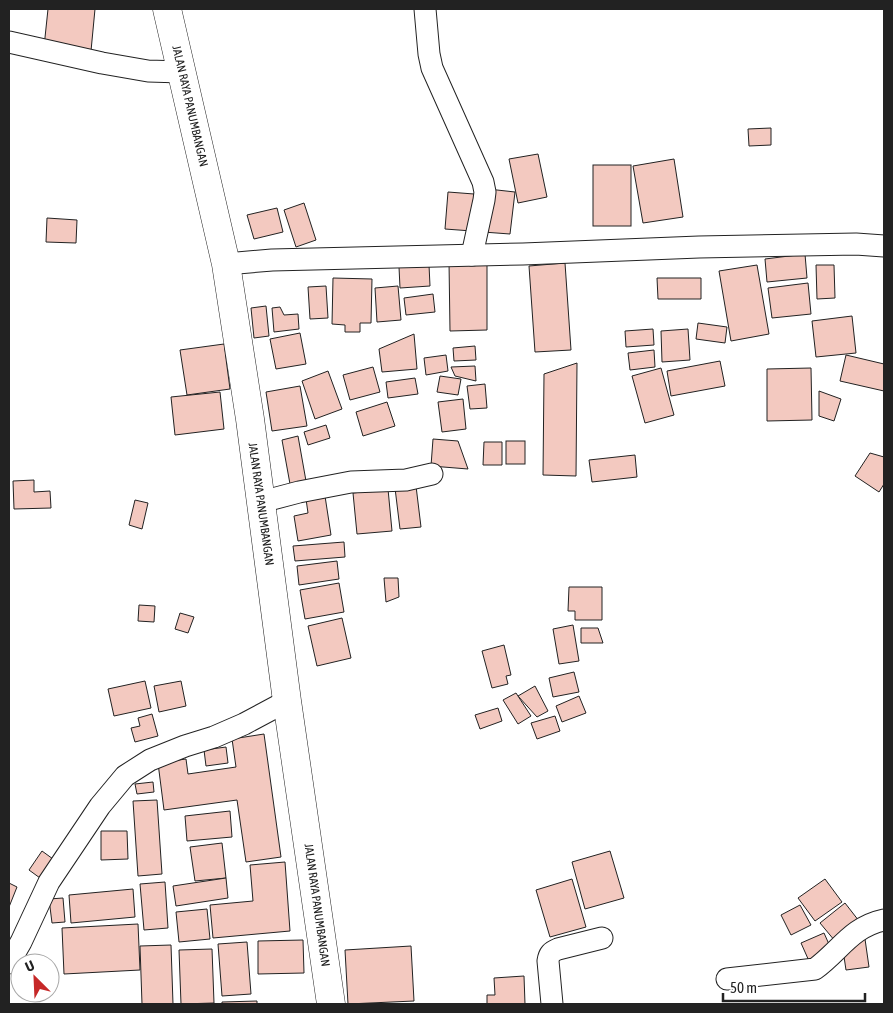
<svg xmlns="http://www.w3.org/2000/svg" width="893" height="1013" viewBox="0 0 893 1013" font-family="'Asap Condensed',sans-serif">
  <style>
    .building { fill: #f3c9c0; stroke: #222 }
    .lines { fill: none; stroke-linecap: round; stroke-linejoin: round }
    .minor-casing { stroke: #222; stroke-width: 23 }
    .major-casing { stroke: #222; stroke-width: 29 }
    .minor { stroke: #fff; stroke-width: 21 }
    .major { stroke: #fff; stroke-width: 28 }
    .labels { text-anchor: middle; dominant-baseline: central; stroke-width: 4; stroke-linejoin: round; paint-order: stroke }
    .street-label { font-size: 12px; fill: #222; stroke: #fff }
  </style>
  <rect width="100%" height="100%" fill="#fff"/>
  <g class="building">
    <polygon points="48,9 95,9 91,51 44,47"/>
    <polygon points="771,128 771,145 749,146 748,129"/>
    <polygon points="538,154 547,197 518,203 509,159"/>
    <polygon points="674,159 683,217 643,223 633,166"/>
    <rect x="593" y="165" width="38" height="61"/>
    <polygon points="488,189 515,192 510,234 483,232"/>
    <polygon points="448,192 474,194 472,231 445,229"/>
    <polygon points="304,203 316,240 296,247 284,210"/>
    <polygon points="277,208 283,232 254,239 247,215"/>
    <polygon points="47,218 77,220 76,243 46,242"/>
    <polygon points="805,254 807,278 767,282 765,259"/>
    <polygon points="487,261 487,330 450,331 449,262"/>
    <polygon points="565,263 571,350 535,352 529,266"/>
    <polygon points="429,265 430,286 400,288 399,267"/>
    <polygon points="757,265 769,334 731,341 719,271"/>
    <polygon points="816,265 834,265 835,298 817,299"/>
    <polygon points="333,278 372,279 371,323 360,323 360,332 345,332 345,325 332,324"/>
    <polygon points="657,278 701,278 701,299 658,299"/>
    <polygon points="808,283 811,314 772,318 768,288"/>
    <polygon points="326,286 328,318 310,319 308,287"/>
    <polygon points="398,286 401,320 377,322 375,288"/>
    <polygon points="433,294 435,312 406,315 404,298"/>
    <polygon points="266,306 269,336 254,338 251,308"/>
    <polygon points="280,307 284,315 298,314 299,329 274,332 272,308"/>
    <polygon points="852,316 856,353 816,357 812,321"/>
    <polygon points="698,323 727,327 725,343 696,339"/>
    <polygon points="653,329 654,345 626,347 625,331"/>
    <polygon points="688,329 690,360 662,362 661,331"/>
    <polygon points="300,333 306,364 276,369 270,339"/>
    <polygon points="414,334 417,369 382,372 379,349"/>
    <polygon points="224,344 230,389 187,395 180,350"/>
    <polygon points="475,346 476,360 454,361 453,348"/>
    <polygon points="654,350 655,367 630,370 628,353"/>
    <polygon points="446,355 448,371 426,375 424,358"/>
    <polygon points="846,355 884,364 884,391 840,381"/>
    <polygon points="720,361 725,386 671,396 667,371"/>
    <polygon points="577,363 576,476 543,475 544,374"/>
    <polygon points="475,366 476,381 455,376 451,367"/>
    <polygon points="373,367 380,392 350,400 343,375"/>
    <polygon points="661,368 674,415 645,423 632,376"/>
    <polygon points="811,368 812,420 767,421 767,369"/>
    <polygon points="328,371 342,409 315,419 302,381"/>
    <polygon points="440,376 461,379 458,395 437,392"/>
    <polygon points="415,378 418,394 388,398 386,382"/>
    <polygon points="485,384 487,408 470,409 467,386"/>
    <polygon points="300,386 307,426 272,431 266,392"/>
    <polygon points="819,391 841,399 834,421 819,416"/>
    <polygon points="220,392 224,429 175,435 171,397"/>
    <polygon points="463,399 466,429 442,432 438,402"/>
    <polygon points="387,402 395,426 363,436 356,412"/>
    <polygon points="326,425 330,438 308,445 304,432"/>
    <polygon points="298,436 306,481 290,484 282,440"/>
    <polygon points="433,439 458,441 468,469 431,466"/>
    <rect x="506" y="441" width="19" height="23"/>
    <polygon points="484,442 502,442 502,465 483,465"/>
    <polygon points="870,453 884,457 884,484 879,492 855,476"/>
    <polygon points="635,455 637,477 592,482 589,460"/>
    <polygon points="34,480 34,492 50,491 51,508 14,509 13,481"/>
    <polygon points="416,486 421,527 400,529 395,488"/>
    <polygon points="388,489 392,531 357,534 353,493"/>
    <polygon points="325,496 331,535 298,541 294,516 308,513 306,499"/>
    <polygon points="135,500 148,503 142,529 129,525"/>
    <polygon points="344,542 345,557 295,561 293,546"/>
    <polygon points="337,561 339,579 299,585 297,566"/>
    <polygon points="384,578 398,578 399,597 386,602"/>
    <polygon points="339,583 344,612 305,619 300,590"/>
    <polygon points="569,587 602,587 602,620 575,620 575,611 568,611"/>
    <polygon points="139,605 155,606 154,622 138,621"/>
    <polygon points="180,613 194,617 188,633 175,629"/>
    <polygon points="342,618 351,658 317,666 308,626"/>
    <polygon points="573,625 579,661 559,664 553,629"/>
    <polygon points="581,628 598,628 603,643 581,643"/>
    <polygon points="504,645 511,675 506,676 508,684 492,688 482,651"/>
    <polygon points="574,672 579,692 553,697 549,678"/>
    <polygon points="145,681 151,708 114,716 108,689"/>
    <polygon points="181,681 186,706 159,712 154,686"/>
    <polygon points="535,686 548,711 537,717 518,696"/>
    <polygon points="516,693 531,716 518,724 503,700"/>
    <polygon points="579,696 586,713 562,722 556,706"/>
    <polygon points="498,708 502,721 480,729 475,715"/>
    <polygon points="152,714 158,736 135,742 131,728 140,726 138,718"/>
    <polygon points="555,716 560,731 537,739 531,723"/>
    <polygon points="264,734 281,857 246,862 237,800 164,810 158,763 186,759 188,774 236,767 232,739"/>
    <polygon points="226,747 228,763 206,766 204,750"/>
    <polygon points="153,782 154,792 137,794 135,784"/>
    <polygon points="157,800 162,874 138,876 133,801"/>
    <polygon points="230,811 232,837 187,841 185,816"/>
    <polygon points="101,831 127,831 128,859 101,860"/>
    <polygon points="222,843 226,878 195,881 190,847"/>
    <polygon points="42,851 53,859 40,878 29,870"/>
    <polygon points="610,851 624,898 585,909 572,862"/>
    <polygon points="285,862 290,931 213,938 210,905 253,901 250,865"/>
    <polygon points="226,878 228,898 176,906 173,886"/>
    <polygon points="572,879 586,927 550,937 536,890"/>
    <polygon points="825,879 842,902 815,921 798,898"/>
    <polygon points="165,882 168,928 144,930 140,884"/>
    <polygon points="9,883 17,887 9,907"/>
    <polygon points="133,889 135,917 71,923 69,895"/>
    <polygon points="63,898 65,922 52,923 49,899"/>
    <polygon points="845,903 859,921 835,941 820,923"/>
    <polygon points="800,905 811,925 791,935 781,915"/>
    <polygon points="207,909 210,939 179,942 176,912"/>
    <polygon points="138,924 140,970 64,974 62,928"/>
    <polygon points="864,932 869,967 846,970 843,950"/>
    <polygon points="824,933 832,951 809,961 801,943"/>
    <polygon points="303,940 304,973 258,974 258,941"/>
    <polygon points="247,942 251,994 222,996 218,944"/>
    <polygon points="171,945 173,1004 142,1004 140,946"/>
    <polygon points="411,946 414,1001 348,1004 345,950"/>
    <polygon points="212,949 214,1003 181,1004 179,950"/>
    <polygon points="524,976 525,1004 487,1004 487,995 495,995 494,978"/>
    <polygon points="257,1001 257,1004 222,1004 222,1002"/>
  </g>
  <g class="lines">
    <defs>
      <g id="minor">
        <polyline points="425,9 429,54 432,68 483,182 485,192 484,200 472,255"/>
        <polyline points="9,42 102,63 148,71 182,72"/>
        <polyline points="226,264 272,260 523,254 699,247 856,244 884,246"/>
        <polyline points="261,502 299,492 351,482 406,480 432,474"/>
        <polyline points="9,963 21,942 49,882 100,806 125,776 150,760 185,746 214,737 244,724 287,701"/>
        <path d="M727 979 815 969C840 951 851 927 884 920"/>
        <path d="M552 1004 548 961C549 954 551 952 558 949L602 938"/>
      </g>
      <polyline id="major" points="167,9 226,264 250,419 287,701 331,1004"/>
    </defs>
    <use href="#minor" class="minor-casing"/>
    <use href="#major" class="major-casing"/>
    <use href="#minor" class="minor"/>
    <use href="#major" class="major"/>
  </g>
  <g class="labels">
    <g class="street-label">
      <text transform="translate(190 106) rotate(77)">JALAN RAYA PANUMBANGAN</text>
      <text transform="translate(261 504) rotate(82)">JALAN RAYA PANUMBANGAN</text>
      <text transform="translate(317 905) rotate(82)">JALAN RAYA PANUMBANGAN</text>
    </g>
  </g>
  <rect width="893" height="1013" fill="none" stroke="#222222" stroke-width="20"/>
  <g transform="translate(35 978) rotate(336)"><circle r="24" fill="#ffffff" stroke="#a7a7a7"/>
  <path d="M0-4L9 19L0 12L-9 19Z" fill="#c62828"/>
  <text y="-8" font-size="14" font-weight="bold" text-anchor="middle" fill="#222222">U</text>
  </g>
  <path d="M723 993v8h142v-8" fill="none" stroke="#222222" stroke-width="2.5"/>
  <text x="730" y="993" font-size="15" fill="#222222" stroke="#ffffff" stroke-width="4" paint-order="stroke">50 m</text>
</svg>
